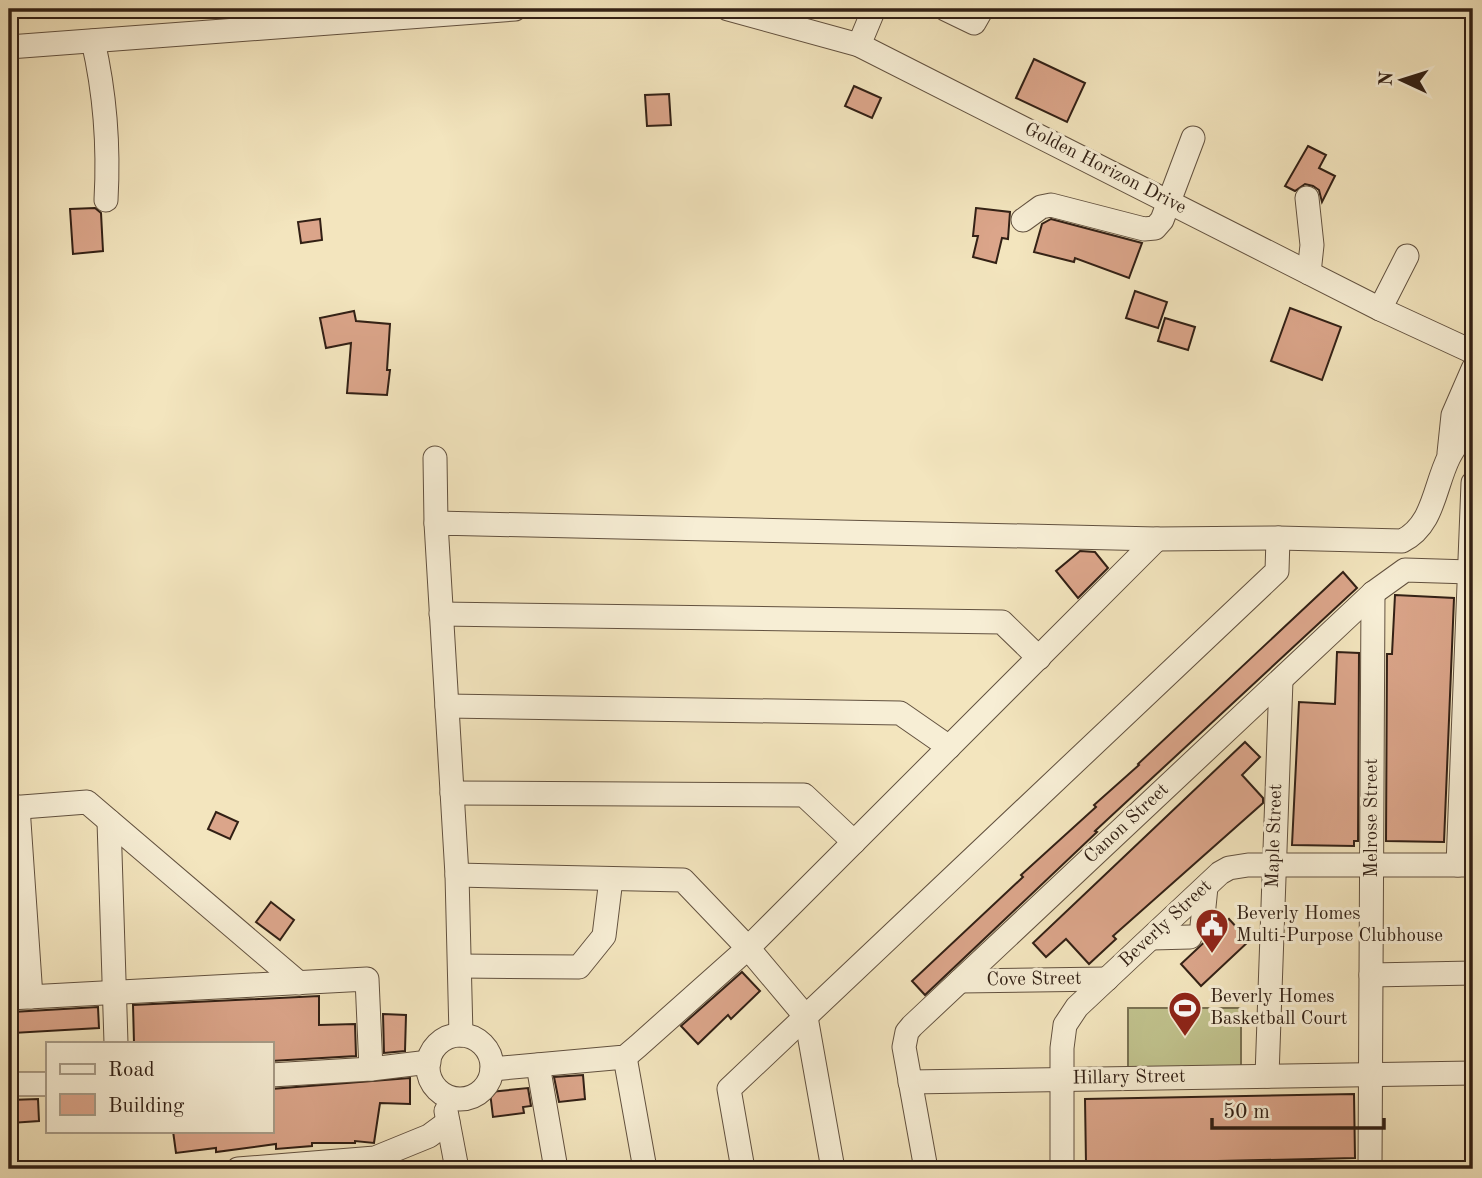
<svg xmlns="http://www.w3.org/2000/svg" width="1482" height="1178" viewBox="0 0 1482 1178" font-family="'Old Standard TT',serif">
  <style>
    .garden { fill: #c1c38e; stroke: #7a7252; stroke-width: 2 }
    .building { fill: #dba58a; stroke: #322015; stroke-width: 2 }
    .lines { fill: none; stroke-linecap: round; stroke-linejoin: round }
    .minor-casing { stroke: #62513f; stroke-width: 25 }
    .minor { stroke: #f7eed5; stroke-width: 23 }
    .labels { text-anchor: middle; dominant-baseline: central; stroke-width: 6; stroke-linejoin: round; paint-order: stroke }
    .street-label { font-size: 19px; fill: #322015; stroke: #f7eed5 }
    .poi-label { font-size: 19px; fill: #322015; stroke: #f7eed5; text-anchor: start }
  </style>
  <rect width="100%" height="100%" fill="#f3e5be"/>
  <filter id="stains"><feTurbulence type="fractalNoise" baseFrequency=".00286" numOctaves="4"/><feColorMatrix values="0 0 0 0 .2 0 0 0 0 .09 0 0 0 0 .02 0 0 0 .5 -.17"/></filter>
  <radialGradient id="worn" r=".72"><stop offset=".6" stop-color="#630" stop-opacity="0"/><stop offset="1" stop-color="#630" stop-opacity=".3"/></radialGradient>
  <rect class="garden" x="1128" y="1008" width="113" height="59"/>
  <g class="building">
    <polygon points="1034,59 1085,83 1067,122 1016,98"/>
    <polygon points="854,86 881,98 872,118 845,106"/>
    <polygon points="669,94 671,125 647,126 645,95"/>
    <polygon points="1308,146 1326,155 1319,168 1335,176 1322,202 1319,190 1313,186 1305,184 1295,191 1285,186"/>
    <polygon points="95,208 101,213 103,251 73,254 70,209"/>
    <polygon points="976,208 1010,212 1008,239 1002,238 996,263 973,257 978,236 973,236"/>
    <polygon points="320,219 322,240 301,243 298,222"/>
    <polygon points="1051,219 1142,243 1129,278 1075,258 1074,262 1034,252 1042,224"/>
    <polygon points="1135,291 1167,302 1158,328 1126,318"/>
    <polygon points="1290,308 1341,327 1322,380 1271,361"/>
    <polygon points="354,311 356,321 390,324 387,370 390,370 387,395 347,393 351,343 326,348 320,318"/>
    <polygon points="1165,318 1195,327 1188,350 1158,341"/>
    <polygon points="1080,551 1095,552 1108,568 1078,598 1056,571"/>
    <polygon points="1343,572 1357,588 1095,831 1097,832 925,995 912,981 1023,877 1021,875 1096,807 1094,805 1139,765 1138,764"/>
    <polygon points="1395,595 1454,598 1444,842 1386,841 1387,654 1392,654"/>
    <polygon points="1337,652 1359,653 1358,841 1354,841 1354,846 1292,845 1299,702 1335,704"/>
    <polygon points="1245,742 1260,757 1242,775 1263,798 1263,803 1113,936 1116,939 1089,964 1066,939 1046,957 1033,943"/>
    <polygon points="216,812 238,822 230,839 208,829"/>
    <polygon points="271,902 294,920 280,940 256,922"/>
    <polygon points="1229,919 1249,941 1201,986 1181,964"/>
    <polygon points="742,972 760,991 731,1019 728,1015 698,1044 681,1026"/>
    <polygon points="319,996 319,1025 355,1024 356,1056 271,1061 271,1043 134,1043 133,1005"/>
    <polygon points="98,1007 99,1028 13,1033 12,1012"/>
    <polygon points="383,1014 406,1015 405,1051 384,1053"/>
    <polygon points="583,1075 585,1099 559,1102 554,1077"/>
    <polygon points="410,1078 410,1104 380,1103 374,1143 355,1141 355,1143 312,1143 312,1146 276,1149 276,1144 216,1152 216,1148 176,1153 173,1131 271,1131 271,1089"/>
    <polygon points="528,1088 531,1106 523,1107 524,1113 493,1117 490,1092"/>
    <polygon points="1354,1094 1355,1158 1086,1164 1085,1099"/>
    <polygon points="38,1099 39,1121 11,1123 10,1100"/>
  </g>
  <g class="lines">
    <defs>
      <g id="minor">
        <polyline points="728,9 859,45 1380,309 1473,352"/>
        <polyline points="945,9 974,23 982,9"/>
        <path d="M93 41C105 93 109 147 106 200"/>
        <polyline points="859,45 874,9"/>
        <polyline points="9,47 515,9"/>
        <polyline points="1307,198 1312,245 1309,273"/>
        <polyline points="1023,220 1041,207 1051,205 1144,229 1155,228 1162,220 1193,138"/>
        <polyline points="1380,309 1407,256"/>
        <polyline points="1449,453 1453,415 1473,369"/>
        <polyline points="435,458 436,523"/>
        <polyline points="441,614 1002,622 1039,658"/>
        <polyline points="447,706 900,713 949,747"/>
        <polyline points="452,793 804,795 854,842"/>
        <polyline points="18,807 31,997"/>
        <polyline points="9,808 87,802 299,983"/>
        <polyline points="109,821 116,1043"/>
        <polyline points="1458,865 1473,483"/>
        <polyline points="457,875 683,880 748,948 806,1017 833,1169"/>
        <polyline points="1202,926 1206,887"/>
        <polyline points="1152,938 1190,937"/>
        <polyline points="460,966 579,967 604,936 611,879"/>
        <polyline points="1371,975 1473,973"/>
        <polyline points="960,981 1107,979"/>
        <polyline points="9,998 367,979 371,1069"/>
        <path d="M461 1035 457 875 436 523 1157 539 1278 538 1402 541C1434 525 1434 487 1449 457 1455 445 1465 433 1473 421"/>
        <circle cx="460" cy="1067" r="32"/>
        <polyline points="625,1057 645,1169"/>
        <polyline points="538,1065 556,1169"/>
        <polyline points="492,1069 625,1057 638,1046 748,948 1157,539"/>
        <polyline points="271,1075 371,1069 429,1062"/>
        <polyline points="1267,1076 1281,680"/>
        <polyline points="910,1082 1473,1073"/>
        <polyline points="9,1084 47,1084"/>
        <polyline points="446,1111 457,1169"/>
        <polyline points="238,1169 375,1158 429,1136 448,1122"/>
        <polyline points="743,1169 729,1089 1277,571 1278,538"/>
        <polyline points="926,1169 904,1047 907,1032 912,1026 1373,593 1405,570 1470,572"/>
        <polyline points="1062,1169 1062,1048 1065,1025 1077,1007 1220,873 1229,868 1248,865 1473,865"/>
        <polyline points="1370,1169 1373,593"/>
      </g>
    </defs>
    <use href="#minor" class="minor-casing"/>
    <use href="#minor" class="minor"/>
  </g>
  <defs>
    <symbol id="civic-pin" viewBox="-11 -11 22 30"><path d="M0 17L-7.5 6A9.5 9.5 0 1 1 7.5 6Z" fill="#8f2418" stroke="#f7eed5"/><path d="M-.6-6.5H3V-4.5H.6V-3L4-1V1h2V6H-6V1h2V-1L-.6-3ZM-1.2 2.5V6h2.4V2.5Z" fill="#fff"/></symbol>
    <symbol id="stadium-pin" viewBox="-11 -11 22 30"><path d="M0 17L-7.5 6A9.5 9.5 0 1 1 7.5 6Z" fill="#8f2418" stroke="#f7eed5"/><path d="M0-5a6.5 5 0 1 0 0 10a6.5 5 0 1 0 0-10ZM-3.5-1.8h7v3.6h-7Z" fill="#fff"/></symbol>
  </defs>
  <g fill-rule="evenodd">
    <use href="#civic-pin" x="1193" y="906" width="38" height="52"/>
    <use href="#stadium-pin" x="1166" y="989" width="38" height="52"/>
  </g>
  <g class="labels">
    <g class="street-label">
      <text transform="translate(1105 169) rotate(27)">Golden Horizon Drive</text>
      <text transform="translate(1372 818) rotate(-90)">Melrose Street</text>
      <text transform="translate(1127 824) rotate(-43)">Canon Street</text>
      <text transform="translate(1275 836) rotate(-88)">Maple Street</text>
      <text transform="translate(1166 924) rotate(-43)">Beverly Street</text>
      <text transform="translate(1034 980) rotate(-1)">Cove Street</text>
      <text transform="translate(1129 1078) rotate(-1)">Hillary Street</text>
    </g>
    <g class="poi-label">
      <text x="1236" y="914">Beverly Homes<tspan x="1236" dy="22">Multi-Purpose Clubhouse</tspan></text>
      <text x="1210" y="997">Beverly Homes<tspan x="1210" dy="22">Basketball Court</tspan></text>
    </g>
  </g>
  <rect width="1482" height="1178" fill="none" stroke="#f3e5be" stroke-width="35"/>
  <rect x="10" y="10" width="1461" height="1157" fill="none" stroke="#322015" stroke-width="3.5"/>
  <rect x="18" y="18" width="1447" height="1143" fill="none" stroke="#322015" stroke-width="2"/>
  <rect x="46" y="1042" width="228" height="91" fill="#f7eed5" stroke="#a89c88" stroke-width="2"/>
  <rect x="60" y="1064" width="35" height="10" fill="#f7eed5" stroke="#a89c88" stroke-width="2"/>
  <text x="108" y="1076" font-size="21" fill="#322015">Road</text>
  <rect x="60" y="1094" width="35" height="21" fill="#dba58a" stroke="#a89c88" stroke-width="2"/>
  <text x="108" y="1112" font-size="21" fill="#322015">Building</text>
  <g transform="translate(1402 80) rotate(274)" stroke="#f7eed5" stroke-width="5" paint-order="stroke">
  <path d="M0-5L12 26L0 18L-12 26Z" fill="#322015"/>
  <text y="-10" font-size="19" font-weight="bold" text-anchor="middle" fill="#322015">N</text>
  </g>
  <path d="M1212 1118v10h172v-10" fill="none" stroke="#322015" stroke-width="3.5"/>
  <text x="1223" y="1118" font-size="21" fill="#322015" stroke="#f7eed5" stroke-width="5" paint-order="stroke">50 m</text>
  <rect width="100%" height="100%" filter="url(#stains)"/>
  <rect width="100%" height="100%" fill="url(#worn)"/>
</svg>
